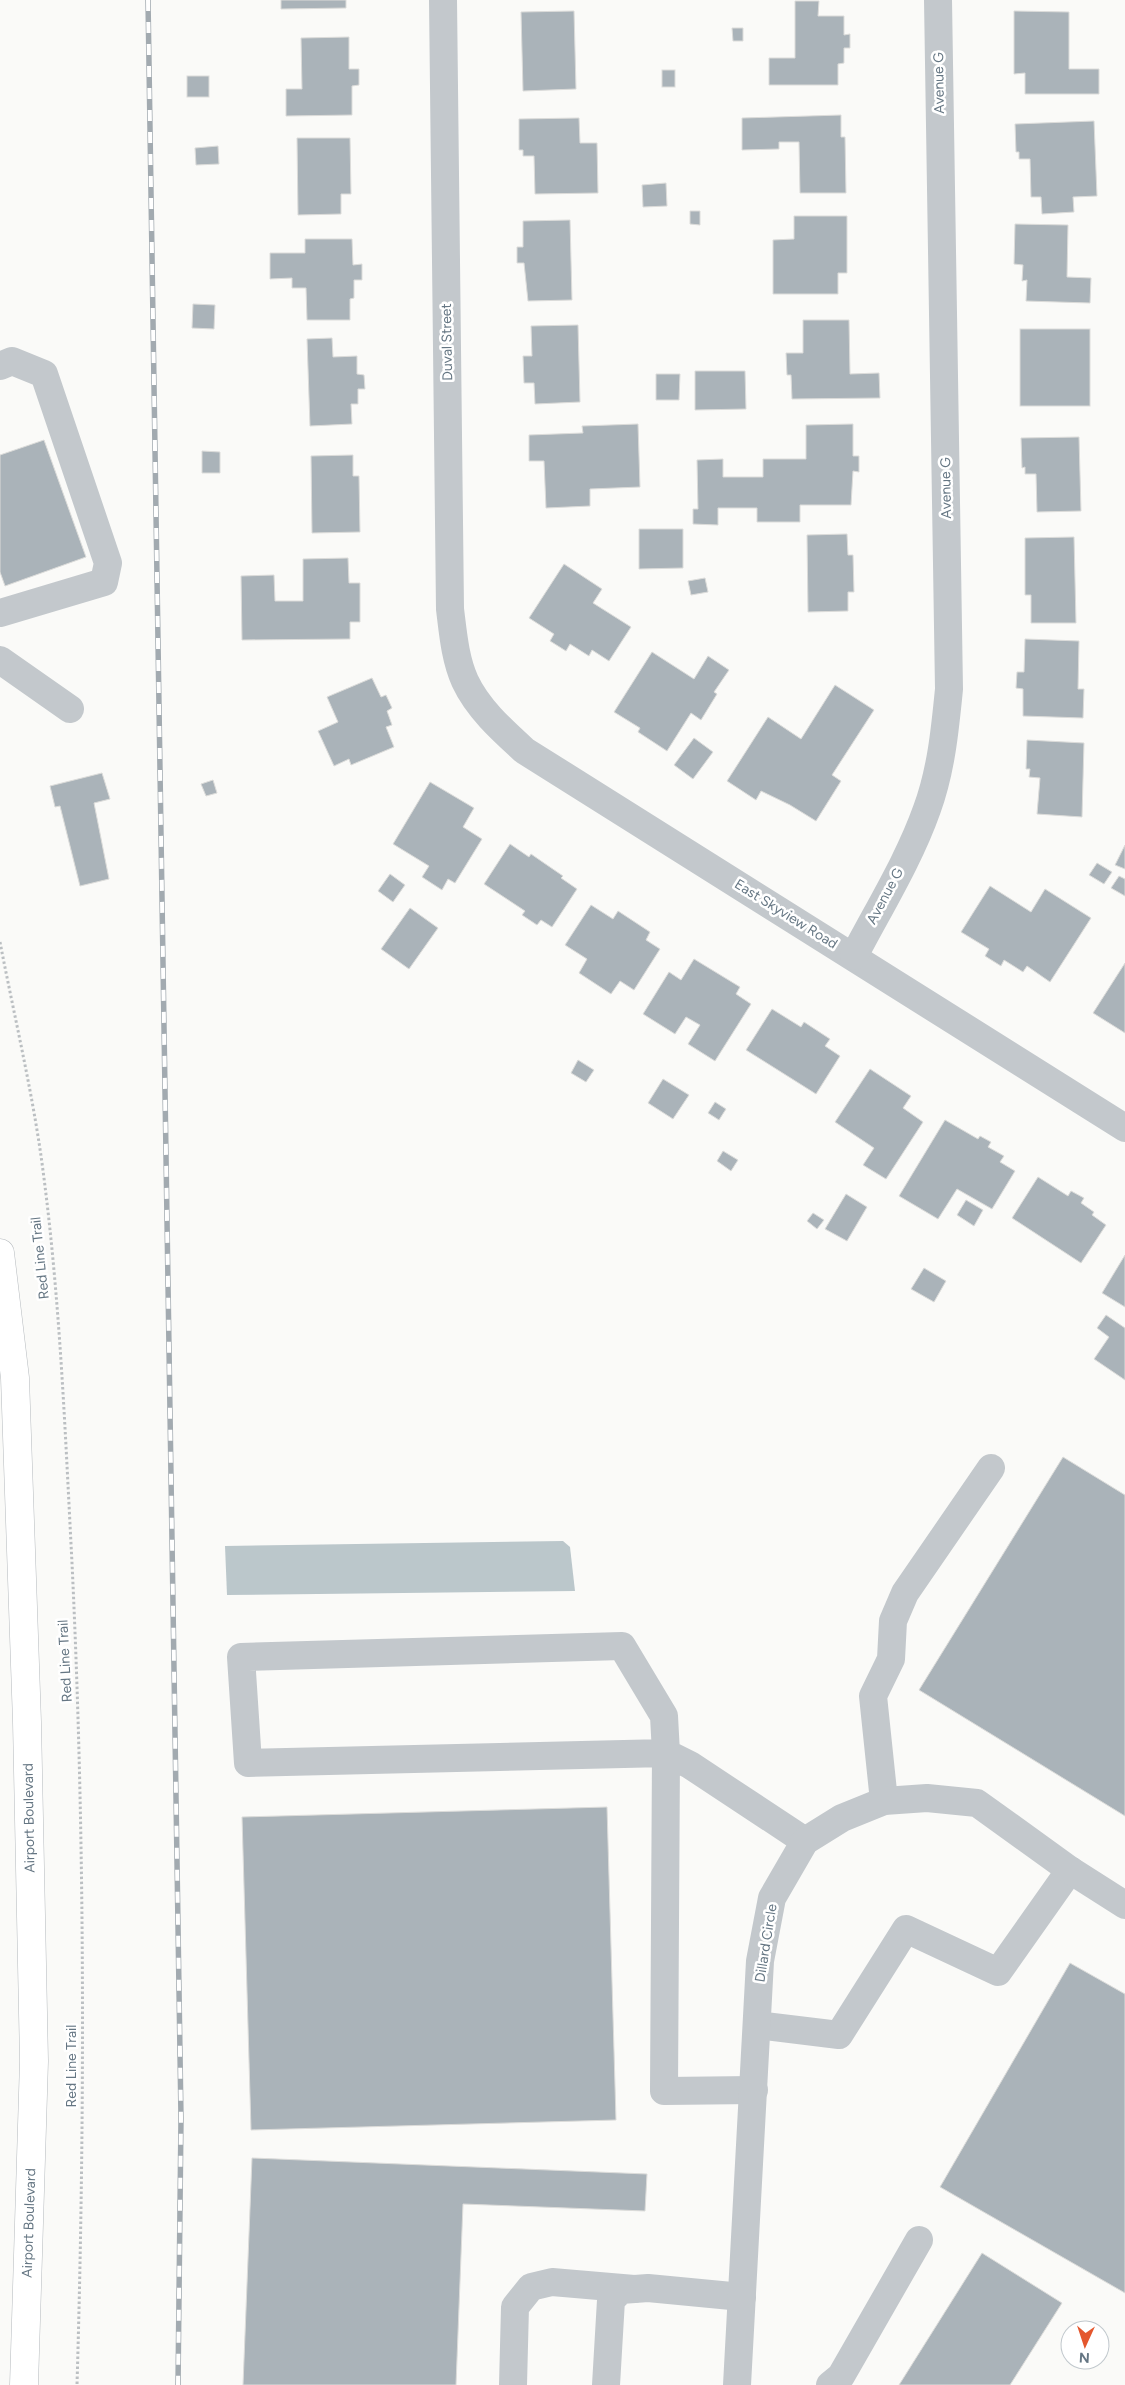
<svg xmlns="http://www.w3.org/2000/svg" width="1125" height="2385" viewBox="0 0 1125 2385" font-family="Figtree,sans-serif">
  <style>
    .water { fill: #bbc7cb }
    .building { fill: #aab3b9; stroke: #dcdcda }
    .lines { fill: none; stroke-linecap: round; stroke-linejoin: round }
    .major-casing { stroke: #b5babe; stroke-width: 29 }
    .path { stroke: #bbbfc2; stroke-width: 3; stroke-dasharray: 2.5 2.5; stroke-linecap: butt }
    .minor { stroke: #c3c8cc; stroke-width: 28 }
    .major { stroke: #fff; stroke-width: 28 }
    .rail-casing { stroke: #a2aab0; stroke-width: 5.5 }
    .rail { stroke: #fff; stroke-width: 4; stroke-dasharray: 11; stroke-linecap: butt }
    .labels { text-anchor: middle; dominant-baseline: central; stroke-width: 5; stroke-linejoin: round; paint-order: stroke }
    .street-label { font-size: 14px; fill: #657683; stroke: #fff }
  </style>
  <rect width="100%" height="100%" fill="#fafaf8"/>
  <polygon class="water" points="563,1541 570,1547 575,1591 227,1595 225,1546"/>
  <g class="building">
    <polygon points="281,0 346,0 346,8 281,9"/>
    <polygon points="795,1 819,1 818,16 844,16 844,35 850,34 850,48 844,48 844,63 838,64 838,85 769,85 769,58 795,58"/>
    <polygon points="574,11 576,89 523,91 521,12"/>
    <polygon points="1014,11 1069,12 1069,69 1099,69 1099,94 1025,94 1025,73 1014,74"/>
    <polygon points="732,28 743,28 743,41 733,41"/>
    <polygon points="349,37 349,69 359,69 359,85 352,86 352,115 286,116 286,89 302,89 301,38"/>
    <rect x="662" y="70" width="13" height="17"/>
    <rect x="187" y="76" width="22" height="21"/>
    <polygon points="841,115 841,137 845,137 846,193 800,193 799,142 779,142 779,149 742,150 742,118"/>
    <polygon points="579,118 580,143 597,143 598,193 535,194 534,156 523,156 523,150 519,150 519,119"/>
    <polygon points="1094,121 1097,196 1073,197 1074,212 1042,214 1041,197 1031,197 1030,159 1019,159 1019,152 1016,152 1015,124"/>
    <polygon points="297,138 350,138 351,194 341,194 341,214 298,215"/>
    <polygon points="218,146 219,164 196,165 195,148"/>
    <polygon points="666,183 667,206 643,207 642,185"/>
    <polygon points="690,211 700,211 700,225 690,224"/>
    <polygon points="794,216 847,216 847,273 838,273 838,294 773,294 773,240 794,239"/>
    <polygon points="570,220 572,300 528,301 524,263 517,263 517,247 523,247 523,221"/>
    <polygon points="1015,224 1068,225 1067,277 1091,278 1090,303 1026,301 1027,280 1022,281 1023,265 1014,264"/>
    <polygon points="305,239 352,239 353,265 362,264 362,280 354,280 354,298 350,299 350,320 307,320 306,288 292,288 292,278 270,279 270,253 305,253"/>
    <polygon points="193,304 215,305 214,329 192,328"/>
    <polygon points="803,320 849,320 850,374 879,373 880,398 792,399 791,375 787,375 786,353 803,353"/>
    <polygon points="578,325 580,402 535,404 534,383 524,383 523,356 532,356 531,326"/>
    <rect x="1020" y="329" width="70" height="77"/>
    <polygon points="332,338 333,357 357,356 357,374 364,375 365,389 358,389 358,404 351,404 352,424 310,426 307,339"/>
    <polygon points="695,371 745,371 746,409 695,410"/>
    <polygon points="656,374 680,374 679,400 656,400"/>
    <polygon points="638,424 640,487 590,489 590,506 546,508 544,461 529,461 529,435 583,433 582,426"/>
    <polygon points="853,424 853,456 859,456 859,472 853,471 851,505 800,505 800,522 757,522 757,508 718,508 718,525 693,524 693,509 698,509 697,460 723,459 723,477 763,477 763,459 806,459 806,425"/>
    <polygon points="1079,437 1081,511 1037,512 1036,474 1025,474 1025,467 1022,468 1021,438"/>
    <polygon points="44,440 86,557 5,586 0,572 0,455"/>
    <polygon points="202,451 220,452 220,473 202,473"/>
    <polygon points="353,455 353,476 359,476 360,532 312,533 311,456"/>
    <polygon points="639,529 683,529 683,568 639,569"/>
    <polygon points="847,534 848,555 853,555 854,592 848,592 848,611 808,612 807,535"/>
    <polygon points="1074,537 1076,623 1031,623 1031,595 1025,595 1025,538"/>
    <polygon points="348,558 349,583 360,583 360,622 350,622 350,639 242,640 241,576 274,575 275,601 303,601 303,559"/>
    <polygon points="564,564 602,589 593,603 631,627 609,661 592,650 589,656 570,644 566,651 550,641 554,634 529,618"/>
    <polygon points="705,578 708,592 691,595 688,581"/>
    <polygon points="1025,639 1079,641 1078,689 1084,689 1083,718 1023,716 1023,689 1016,688 1017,672 1024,672"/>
    <polygon points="652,652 694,679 708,656 729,670 714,692 717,694 701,720 691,713 667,751 638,732 640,728 614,712"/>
    <polygon points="372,678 381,697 386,695 392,708 387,711 392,725 386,727 394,747 351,765 349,759 334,766 318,731 338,722 327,697"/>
    <polygon points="835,685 874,710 832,775 841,781 816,821 790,805 761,791 756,800 727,781 768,717 801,739"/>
    <polygon points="694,738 713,752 693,779 674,765"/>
    <polygon points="1027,740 1084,743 1082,817 1037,814 1040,778 1029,777 1030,769 1026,769"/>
    <polygon points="102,773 110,799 94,803 109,879 80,886 60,806 55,807 50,786"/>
    <polygon points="213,780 217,793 206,796 201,784"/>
    <polygon points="430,782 474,808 463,827 482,839 455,883 448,879 442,890 422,877 429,866 393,844"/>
    <polygon points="510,844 529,857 531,854 544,863 563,876 561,878 577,889 552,927 541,920 537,925 522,915 525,911 484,884"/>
    <polygon points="1125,845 1125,869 1115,865"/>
    <polygon points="1097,863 1112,872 1104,884 1089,875"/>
    <polygon points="390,874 405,885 393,902 378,891"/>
    <polygon points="1119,876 1125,879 1125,896 1111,888"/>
    <polygon points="990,886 1031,912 1045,889 1091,918 1050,982 1027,966 1023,972 1004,960 1001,966 985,956 989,949 961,932"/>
    <polygon points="591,905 613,919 618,911 650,932 646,940 660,949 634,990 620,981 611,994 579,973 587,959 565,945"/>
    <polygon points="410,908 438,928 409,969 381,949"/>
    <polygon points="694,959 740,987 736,994 751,1004 715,1061 688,1044 700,1025 686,1017 675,1034 643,1014 669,972 681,980"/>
    <polygon points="1125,963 1125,1033 1093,1013"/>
    <polygon points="772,1009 801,1027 804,1022 830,1039 825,1046 840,1056 816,1094 746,1050"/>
    <polygon points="578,1060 594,1070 586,1082 571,1073"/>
    <polygon points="870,1069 911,1096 903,1108 923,1122 886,1179 863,1165 874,1148 835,1122"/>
    <polygon points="663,1079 689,1095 673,1119 648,1103"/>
    <polygon points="715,1102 726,1109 719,1120 708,1113"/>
    <polygon points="945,1120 978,1139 980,1136 991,1142 988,1147 1004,1156 1000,1162 1015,1171 992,1209 957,1189 938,1219 899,1196"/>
    <polygon points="723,1151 738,1160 731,1171 717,1161"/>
    <polygon points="1038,1177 1068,1196 1071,1191 1084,1198 1081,1203 1094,1212 1092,1215 1106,1225 1081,1263 1012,1218"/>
    <polygon points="846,1194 867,1207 847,1241 825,1229"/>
    <polygon points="966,1200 983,1210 974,1226 957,1215"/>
    <polygon points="813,1213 824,1220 817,1229 807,1221"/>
    <polygon points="1125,1255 1125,1307 1102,1293"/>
    <polygon points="924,1268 946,1281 934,1302 911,1289"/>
    <polygon points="1106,1315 1125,1328 1125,1380 1094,1359 1109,1337 1097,1328"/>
    <polygon points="1063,1457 1125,1495 1125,1816 919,1690"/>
    <polygon points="607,1807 616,2120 251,2130 242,1817"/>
    <polygon points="1070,1963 1125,1994 1125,2293 940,2187"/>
    <polygon points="252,2158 647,2174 645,2211 463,2204 456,2385 243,2385"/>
    <polygon points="982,2253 1062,2303 1010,2385 899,2385"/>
  </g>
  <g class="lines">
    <defs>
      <polyline id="major" points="0,1253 15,1378 27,1722 34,2061 24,2385"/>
    </defs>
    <use href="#major" class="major-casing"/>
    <path class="path" d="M0 942C14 1015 32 1090 42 1163 60 1296 65 1430 72 1563 85 1837 85 2111 77 2385"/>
    <g class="minor">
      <path d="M443 0 450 609C453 633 455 659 465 681 478 709 503 731 525 751L1125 1128"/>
      <polyline points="0,366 12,361 44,374 108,563 104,582 0,613"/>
      <polyline points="0,660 70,709"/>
      <path d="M854 956C879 908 909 860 927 809 941 771 945 730 949 689L938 0"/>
      <polyline points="884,1801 873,1696 891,1659 893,1621 905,1593 991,1468"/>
      <polyline points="757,2025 839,2035 906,1929 998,1972 1070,1870"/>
      <polyline points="754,2090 664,2091 666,1753 248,1763 241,1657 622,1646 664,1716 666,1753 690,1765 805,1841"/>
      <polyline points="513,2385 515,2307 531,2287 552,2282 634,2289"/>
      <polyline points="606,2385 611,2300 621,2290 648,2288 742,2297"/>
      <polyline points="737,2385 760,1961 772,1898 805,1841 842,1818 884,1801 927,1798 977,1803 1070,1870 1125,1905"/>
      <polyline points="830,2385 841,2376 919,2240"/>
    </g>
    <use href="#major" class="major"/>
    <defs>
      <polyline id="rail" points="148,0 181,2118 178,2385"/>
    </defs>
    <use href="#rail" class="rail-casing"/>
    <use href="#rail" class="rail"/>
  </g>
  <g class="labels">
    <g class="street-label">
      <text transform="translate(939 83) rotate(-91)">Avenue G</text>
      <text transform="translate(447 342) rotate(-91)">Duval Street</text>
      <text transform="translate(946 488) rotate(-91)">Avenue G</text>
      <text transform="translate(885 896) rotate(-62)">Avenue G</text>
      <text transform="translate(786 914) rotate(32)">East Skyview Road</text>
      <text transform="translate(40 1258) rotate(-96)">Red Line Trail</text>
      <text transform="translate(65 1661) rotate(-93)">Red Line Trail</text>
      <text transform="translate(29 1818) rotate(-91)">Airport Boulevard</text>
      <text transform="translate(766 1943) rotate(-81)">Dillard Circle</text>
      <text transform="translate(71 2066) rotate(-90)">Red Line Trail</text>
      <text transform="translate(29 2223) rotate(-88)">Airport Boulevard</text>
    </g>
  </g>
  <g transform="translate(1085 2345) rotate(183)"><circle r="24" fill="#ffffff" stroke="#c1c8cd"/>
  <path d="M0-4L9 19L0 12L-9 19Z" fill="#e4572e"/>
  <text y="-8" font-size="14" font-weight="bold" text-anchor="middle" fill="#657683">N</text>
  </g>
</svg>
